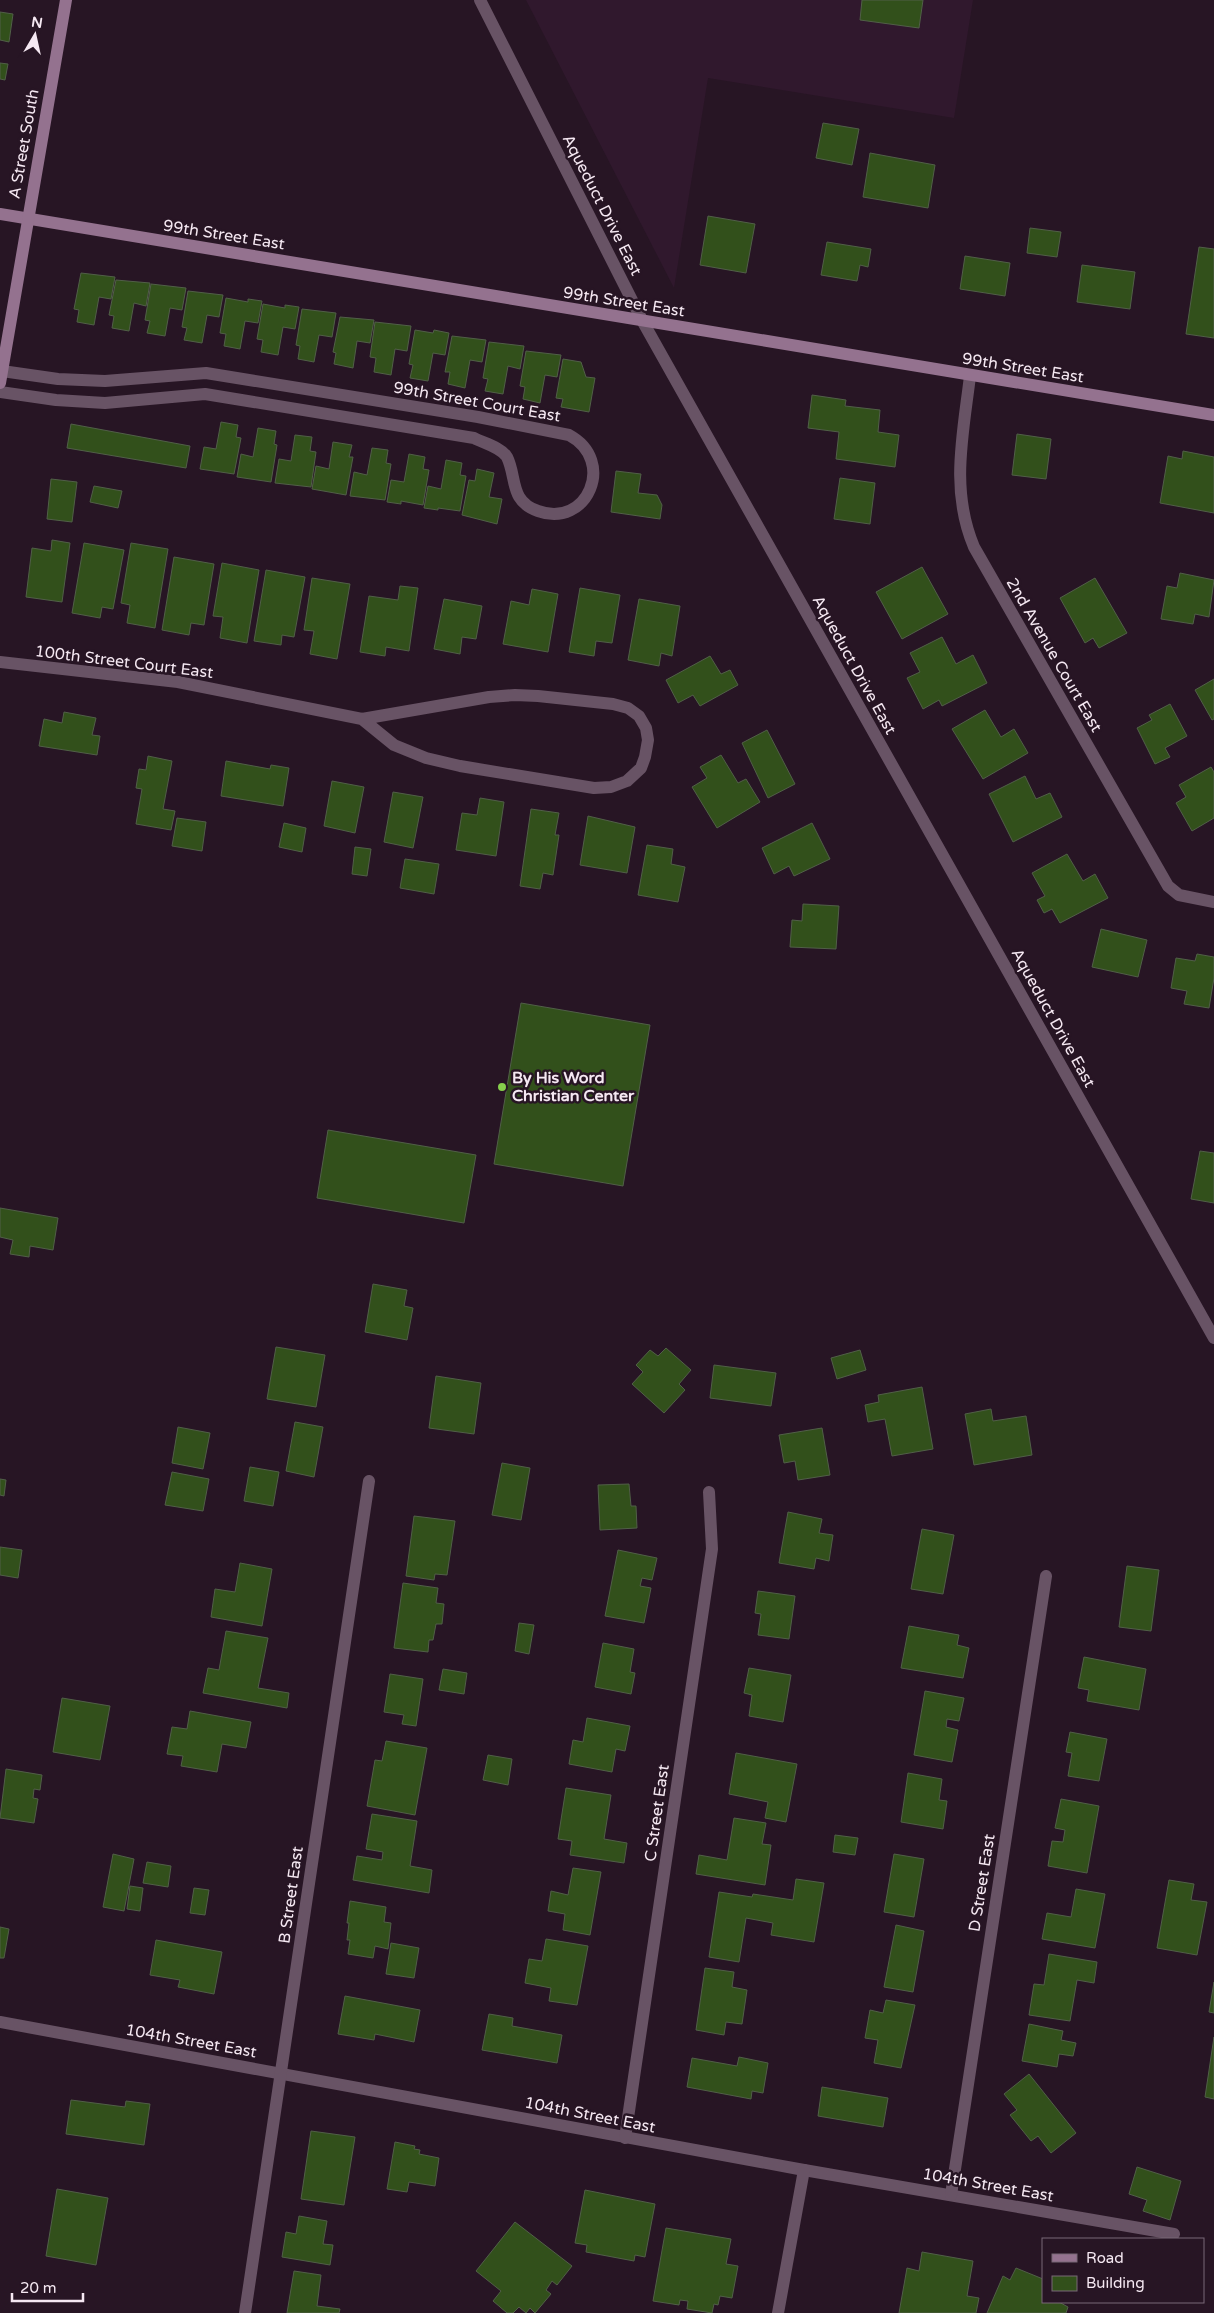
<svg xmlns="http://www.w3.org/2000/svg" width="1214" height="2313" viewBox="0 0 1214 2313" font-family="'Varela Round',sans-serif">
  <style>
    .built { fill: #30182d }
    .building { fill: #32501b; stroke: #515f48 }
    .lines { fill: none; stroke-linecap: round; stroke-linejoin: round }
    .street { stroke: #685365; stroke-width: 12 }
    .secondary { stroke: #94728f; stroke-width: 12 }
    .poi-dot { fill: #86cf4c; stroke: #271524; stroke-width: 2 }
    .labels { text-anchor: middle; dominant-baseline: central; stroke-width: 5; stroke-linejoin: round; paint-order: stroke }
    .street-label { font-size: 16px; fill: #f5e8f2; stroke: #271524 }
    .poi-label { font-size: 16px; font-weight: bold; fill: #f5e8f2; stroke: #271524; text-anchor: start }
  </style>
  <rect width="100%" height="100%" fill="#271524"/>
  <polygon class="built" points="526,0 973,0 954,118 708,78 674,288"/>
  <g class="building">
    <polygon points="862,0 923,0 919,28 860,20"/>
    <polygon points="0,12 13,14 9,42 0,40"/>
    <polygon points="0,63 8,64 5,80 0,79"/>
    <polygon points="823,123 859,129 852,165 816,158"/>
    <polygon points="870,153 935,165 928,208 863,197"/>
    <polygon points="708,216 755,224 746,273 700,265"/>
    <polygon points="1030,228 1061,232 1057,257 1027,253"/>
    <polygon points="827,242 871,249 868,267 860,265 857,281 821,275"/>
    <polygon points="1199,247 1214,249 1214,338 1186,334"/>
    <polygon points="965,256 1010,263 1005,296 960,289"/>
    <polygon points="1082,265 1135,272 1130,309 1077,302"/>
    <polygon points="81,273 115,277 111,299 99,297 94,325 77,322 79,310 74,309"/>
    <polygon points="116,280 150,283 146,306 134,303 129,331 112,328 114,316 109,315"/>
    <polygon points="151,284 186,288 182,310 170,308 165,336 147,333 150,321 145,320"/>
    <polygon points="188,291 223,295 219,317 207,315 202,343 184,340 187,328 182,327"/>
    <polygon points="226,298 248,302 248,299 262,301 258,323 245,321 240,349 224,346 226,334 220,333"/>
    <polygon points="263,304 285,308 285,305 299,307 295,329 283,327 278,355 261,352 263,340 257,339"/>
    <polygon points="302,309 336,313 332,337 319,335 314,362 298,359 300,346 296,345"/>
    <polygon points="340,317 374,320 370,343 357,341 353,368 334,364 336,353 333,352"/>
    <polygon points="375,322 411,326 407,351 395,349 391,375 374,372 376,358 370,357"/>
    <polygon points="415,330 433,333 434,330 449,333 445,355 433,353 428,381 410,378 413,365 409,364"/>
    <polygon points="452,336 486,340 482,362 470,360 465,388 448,384 450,372 445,372"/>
    <polygon points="489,342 524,346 520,369 508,366 503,394 485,391 488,379 483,378"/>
    <polygon points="526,351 561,355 557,377 545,375 540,403 523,399 525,387 520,386"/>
    <polygon points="563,359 581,362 586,377 595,378 589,412 561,407 563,399 556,398"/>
    <polygon points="812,395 846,400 845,406 880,410 878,432 899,435 895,467 836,459 839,432 808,428"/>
    <polygon points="221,422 238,425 236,437 241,438 234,474 200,469 204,447 216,449"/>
    <polygon points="71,424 190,446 186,468 67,448"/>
    <polygon points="258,428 276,431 274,444 277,445 271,482 237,477 241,454 253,457"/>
    <polygon points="1017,434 1051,439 1046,479 1012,475"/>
    <polygon points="295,435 312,437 310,451 316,452 311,487 275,483 279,459 291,461"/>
    <polygon points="333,442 352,445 349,457 353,457 346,495 312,489 316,466 329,469"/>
    <polygon points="372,448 388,450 386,463 391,464 385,500 350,496 354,472 367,475"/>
    <polygon points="1183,451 1214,457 1214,513 1160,503 1168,456 1182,459"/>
    <polygon points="409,454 425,457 423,469 429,470 423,505 401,501 401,504 387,502 391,480 404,482"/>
    <polygon points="446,460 462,463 460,475 466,476 460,511 438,508 438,510 424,508 428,486 441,489"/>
    <polygon points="477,469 494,473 489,497 502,499 497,524 462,515 469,480 475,481"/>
    <polygon points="616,471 641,474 638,493 657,495 662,505 660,519 611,512"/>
    <polygon points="840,478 875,483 870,524 834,519"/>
    <polygon points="51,479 77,482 72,522 47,519"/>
    <polygon points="94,486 122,491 118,508 90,502"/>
    <polygon points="52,540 70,543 62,602 26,597 32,548 51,551"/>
    <polygon points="84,543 124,550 113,609 102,607 100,618 72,613"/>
    <polygon points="131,543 168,549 155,628 127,623 130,605 121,603"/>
    <polygon points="174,557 214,564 204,625 191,623 189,635 162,630"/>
    <polygon points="222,563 259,570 247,643 220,638 223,617 213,616"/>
    <polygon points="922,567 948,614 902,639 876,592"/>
    <polygon points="266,570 305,577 294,637 282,635 281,645 254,641"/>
    <polygon points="1180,573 1214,580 1209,617 1195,614 1193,624 1161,619 1167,586 1177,588"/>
    <polygon points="312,578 350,584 337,659 310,654 314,631 304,630"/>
    <polygon points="1095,578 1127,633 1099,648 1093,638 1085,643 1060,598"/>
    <polygon points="400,586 418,588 409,651 386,647 385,656 360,652 369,596 398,600"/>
    <polygon points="580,588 620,595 612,643 596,641 594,656 569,652"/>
    <polygon points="532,589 558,594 548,652 503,644 511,601 529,605"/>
    <polygon points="444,599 482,606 476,639 462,637 460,654 434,649"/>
    <polygon points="639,599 680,606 672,656 661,653 659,666 628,660"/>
    <polygon points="942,637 956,664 973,655 987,683 942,706 939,700 923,709 907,678 920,672 910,653"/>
    <polygon points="710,656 721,674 730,670 738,685 700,706 693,695 678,703 666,680"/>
    <polygon points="1214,679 1214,719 1212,720 1195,690"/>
    <polygon points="1170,704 1187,736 1165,748 1170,757 1155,764 1137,728 1152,720 1149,715"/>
    <polygon points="985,710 1001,737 1014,729 1028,753 983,779 952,729"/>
    <polygon points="64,712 96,718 92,735 100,736 97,755 39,746 44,719 62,723"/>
    <polygon points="767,730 795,784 768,798 742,743"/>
    <polygon points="721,755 738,783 746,779 760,802 717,828 692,787 707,778 700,767"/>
    <polygon points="148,756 172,761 163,809 175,811 171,830 136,824 142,789 136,788 139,769 146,770"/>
    <polygon points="226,761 270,769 271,765 289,768 283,806 221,796"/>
    <polygon points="1211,767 1214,772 1214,818 1192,831 1176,803 1186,797 1179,785"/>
    <polygon points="1025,776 1036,799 1050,793 1062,817 1013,842 989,794"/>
    <polygon points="332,781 364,787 355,833 324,826"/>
    <polygon points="393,792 423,797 413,848 384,842"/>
    <polygon points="480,798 504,802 496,856 456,850 462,813 477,815"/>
    <polygon points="531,809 559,813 555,835 559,835 553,875 543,873 540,889 520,886"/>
    <polygon points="588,816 635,827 627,873 580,865"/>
    <polygon points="177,818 206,822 202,851 172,846"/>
    <polygon points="284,823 306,828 302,852 279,847"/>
    <polygon points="812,823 830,859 794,876 789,866 774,874 762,848"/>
    <polygon points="647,845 673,849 671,864 685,867 678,902 638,895"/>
    <polygon points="355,847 371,849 367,876 352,874"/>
    <polygon points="1067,854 1083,881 1095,874 1108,898 1060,923 1052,909 1044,913 1037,900 1045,896 1032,873"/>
    <polygon points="405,859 439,864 434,894 400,888"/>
    <polygon points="803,904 839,906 836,949 790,947 792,920 802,921"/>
    <polygon points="1101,929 1147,940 1138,977 1092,967"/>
    <polygon points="1197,954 1214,957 1214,978 1209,1008 1184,1004 1187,991 1171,988 1176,958 1195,961"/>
    <polygon points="521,1003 650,1025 623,1186 494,1164"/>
    <polygon points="328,1130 476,1155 464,1223 317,1198"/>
    <polygon points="1200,1151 1214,1153 1214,1203 1191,1199"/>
    <polygon points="0,1208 58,1218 53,1250 30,1246 29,1257 10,1254 13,1240 0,1237"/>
    <polygon points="373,1284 407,1290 404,1306 413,1308 407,1340 365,1332"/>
    <polygon points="276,1347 325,1355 316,1407 267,1399"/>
    <polygon points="666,1348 691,1370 679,1384 685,1390 664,1413 632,1384 643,1372 636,1365 650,1350 658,1356"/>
    <polygon points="860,1350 866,1370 837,1379 831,1358"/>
    <polygon points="714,1365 776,1373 771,1406 710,1398"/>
    <polygon points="436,1376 481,1383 474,1434 429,1428"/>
    <polygon points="922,1387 933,1449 892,1456 885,1419 868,1422 865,1405 879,1402 878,1395"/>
    <polygon points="991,1409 993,1421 1026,1416 1032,1455 974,1465 965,1414"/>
    <polygon points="295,1422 323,1427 314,1477 286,1471"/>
    <polygon points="178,1427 210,1433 203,1469 172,1463"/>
    <polygon points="822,1428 830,1475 798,1480 795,1461 784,1463 779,1435"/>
    <polygon points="502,1463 530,1468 521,1520 492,1515"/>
    <polygon points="250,1467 279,1472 273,1506 244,1501"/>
    <polygon points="172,1472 209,1479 203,1511 165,1505"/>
    <polygon points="0,1479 6,1480 4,1496 0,1495"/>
    <polygon points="629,1484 631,1506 636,1506 637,1528 600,1530 598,1485"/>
    <polygon points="788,1512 822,1519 819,1533 833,1535 829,1561 816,1558 814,1569 779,1563"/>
    <polygon points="414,1516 455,1521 447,1575 435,1574 434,1580 406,1576"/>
    <polygon points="922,1529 954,1535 943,1594 911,1589"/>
    <polygon points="0,1547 22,1550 18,1578 0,1575"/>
    <polygon points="618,1550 657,1558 652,1580 642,1578 640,1586 651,1588 644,1623 605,1616"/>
    <polygon points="240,1563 272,1569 262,1626 211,1617 215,1589 235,1592"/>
    <polygon points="1127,1566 1159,1570 1151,1631 1119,1627"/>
    <polygon points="403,1583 438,1588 436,1603 444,1604 442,1624 436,1624 433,1640 429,1640 428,1652 394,1648"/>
    <polygon points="758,1591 795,1596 789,1639 758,1635 761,1614 755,1613"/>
    <polygon points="519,1623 534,1625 529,1654 515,1651"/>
    <polygon points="909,1626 959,1635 957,1645 969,1648 963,1678 901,1668"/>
    <polygon points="226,1631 268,1638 258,1688 289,1693 287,1708 203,1693 208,1668 219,1670"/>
    <polygon points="603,1643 634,1649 630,1672 635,1673 631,1694 595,1687"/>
    <polygon points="1084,1657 1146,1669 1139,1710 1087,1701 1089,1690 1078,1688"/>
    <polygon points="749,1668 791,1675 783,1722 749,1716 752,1695 744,1693"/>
    <polygon points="443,1669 467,1673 464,1694 439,1690"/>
    <polygon points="390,1674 423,1679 416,1726 402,1724 404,1715 384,1712"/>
    <polygon points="925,1691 964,1698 959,1721 947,1719 946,1727 958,1730 952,1762 914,1755"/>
    <polygon points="62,1698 110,1706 100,1760 53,1752"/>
    <polygon points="190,1711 251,1722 246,1748 222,1744 217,1772 181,1766 183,1756 167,1754 172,1727 187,1729"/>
    <polygon points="587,1718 630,1726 625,1751 616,1749 612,1772 569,1764 573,1740 583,1742"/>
    <polygon points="1070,1732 1107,1739 1099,1781 1068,1776 1072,1753 1066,1752"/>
    <polygon points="386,1741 427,1748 415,1815 367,1806 375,1760 382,1761"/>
    <polygon points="736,1753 797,1764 786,1822 765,1818 768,1802 729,1794"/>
    <polygon points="488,1755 512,1759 508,1785 483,1780"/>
    <polygon points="6,1769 42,1775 40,1790 34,1789 33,1798 38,1799 34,1823 0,1818"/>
    <polygon points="908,1773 942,1779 939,1800 947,1801 943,1829 901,1822"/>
    <polygon points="566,1788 611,1795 604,1839 627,1843 624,1863 570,1855 572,1841 558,1839"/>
    <polygon points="1061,1799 1099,1806 1087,1873 1048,1866 1052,1841 1063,1842 1065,1830 1055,1828"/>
    <polygon points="372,1814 417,1821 410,1866 432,1870 429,1893 353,1880 357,1856 382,1860 383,1852 366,1849"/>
    <polygon points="734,1818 766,1823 762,1844 771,1845 765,1885 696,1874 699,1855 727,1860"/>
    <polygon points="835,1835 858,1838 855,1855 833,1852"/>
    <polygon points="113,1854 134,1859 124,1911 103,1907"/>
    <polygon points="894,1854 924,1859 914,1917 884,1912"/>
    <polygon points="147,1862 171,1866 168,1887 143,1883"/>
    <polygon points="573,1868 601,1872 590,1935 563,1930 565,1914 548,1911 551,1891 568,1895"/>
    <polygon points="796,1879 824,1883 814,1942 771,1935 773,1923 746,1918 739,1962 709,1957 719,1892 752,1897 753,1894 793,1900"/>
    <polygon points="1169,1880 1194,1884 1191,1900 1207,1902 1197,1955 1157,1948"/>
    <polygon points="130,1886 143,1888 140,1911 127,1909"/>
    <polygon points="194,1888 209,1890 205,1915 190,1913"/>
    <polygon points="1076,1889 1105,1894 1095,1948 1042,1939 1047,1913 1071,1917"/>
    <polygon points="350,1901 386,1907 384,1922 391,1923 388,1949 375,1946 373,1958 348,1954 350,1940 347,1940 349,1923 347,1923"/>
    <polygon points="896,1925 924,1931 913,1992 884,1987"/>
    <polygon points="0,1927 9,1929 4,1958 0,1958"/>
    <polygon points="546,1939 588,1946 577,2005 549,2001 551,1988 525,1983 529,1959 542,1961"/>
    <polygon points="156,1940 222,1952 214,1994 178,1987 180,1980 150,1975"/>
    <polygon points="391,1943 419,1948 414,1978 386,1974"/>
    <polygon points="1049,1954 1097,1962 1094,1983 1077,1980 1070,2021 1029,2015 1034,1984 1044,1985"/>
    <polygon points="705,1968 734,1972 732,1987 747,1990 742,2024 726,2022 724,2035 696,2030"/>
    <polygon points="1214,1982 1214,2013 1209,2012"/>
    <polygon points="345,1996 420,2010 414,2042 375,2034 374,2040 338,2034"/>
    <polygon points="886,2000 915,2005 901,2068 874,2063 878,2040 865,2038 870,2010 883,2013"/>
    <polygon points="489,2014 513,2018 512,2026 562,2035 557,2063 482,2050"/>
    <polygon points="1029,2024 1063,2031 1061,2040 1076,2043 1073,2056 1059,2054 1057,2067 1022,2061"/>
    <polygon points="1214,2037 1214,2099 1205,2097"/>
    <polygon points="739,2057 768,2063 763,2093 752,2091 751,2099 687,2087 692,2058 737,2066"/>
    <polygon points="1029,2074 1076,2133 1051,2153 1038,2136 1031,2141 1010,2115 1017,2110 1004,2094"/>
    <polygon points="822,2087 888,2098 883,2127 818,2116"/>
    <polygon points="71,2100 125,2107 126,2101 150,2104 144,2145 66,2134"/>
    <polygon points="311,2131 355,2137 344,2205 301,2199"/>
    <polygon points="395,2142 415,2146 414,2149 420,2150 419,2154 439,2158 435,2186 409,2182 407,2192 387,2189"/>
    <polygon points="1137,2167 1181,2181 1170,2220 1143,2211 1147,2200 1129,2194"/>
    <polygon points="57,2189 108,2198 96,2265 46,2256"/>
    <polygon points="585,2190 655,2204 645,2257 635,2255 634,2261 586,2252 587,2245 575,2243"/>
    <polygon points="299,2216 327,2221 323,2244 333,2245 330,2265 282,2257 286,2232 296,2234"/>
    <polygon points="515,2222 572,2266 557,2285 552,2281 546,2290 551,2294 535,2313 530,2308 526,2313 519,2307 513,2313 507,2313 493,2301 501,2291 476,2271"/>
    <polygon points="666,2228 731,2239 726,2264 738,2266 732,2298 720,2296 718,2305 714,2304 712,2313 687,2309 688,2301 680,2300 679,2305 653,2301"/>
    <polygon points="922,2252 973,2261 967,2296 979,2298 976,2313 899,2313 907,2268 919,2271"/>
    <polygon points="1016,2268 1043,2279 1043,2302 1059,2302 1068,2307 1066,2313 987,2313 1003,2276 1010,2280"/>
    <polygon points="294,2271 321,2275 317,2306 340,2309 339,2313 287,2313"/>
  </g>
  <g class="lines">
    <g class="street">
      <polyline points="480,0 643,322 1214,1338"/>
      <path d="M970 376C963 435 950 490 974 547L1168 886 1179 895 1214 902"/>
      <path d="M0 392 56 400 105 403 205 394 474 438C483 443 501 447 507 457 517 477 509 501 538 511 587 529 617 461 569 435L478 417 206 373 105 381 58 379 2 371"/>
      <polyline points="0,662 178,682 362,719 489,697 515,695 538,696 613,704 628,708 639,716 646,728 648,740 645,757 641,768 627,781 611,787 594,788 460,766 426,758 394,745 362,719"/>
      <polyline points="0,2022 804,2170 1174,2234"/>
      <polyline points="625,2138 712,1549 709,1492"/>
      <polyline points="951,2195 1046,1576"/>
      <polyline points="245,2313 369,1481"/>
      <polyline points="778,2313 804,2170"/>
    </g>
    <g class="secondary">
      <polyline points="0,214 1214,415"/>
      <polyline points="0,383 66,0"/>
    </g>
  </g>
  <circle class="poi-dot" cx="502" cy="1087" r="5"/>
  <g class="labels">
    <g class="street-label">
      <text transform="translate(24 144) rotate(-80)">A Street South</text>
      <text transform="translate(602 205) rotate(63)">Aqueduct Drive East</text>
      <text transform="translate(224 235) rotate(9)">99th Street East</text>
      <text transform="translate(624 302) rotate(9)">99th Street East</text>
      <text transform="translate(1023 368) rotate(9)">99th Street East</text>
      <text transform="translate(477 402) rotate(10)">99th Street Court East</text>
      <text transform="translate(1054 655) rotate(60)">2nd Avenue Court East</text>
      <text transform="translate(124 662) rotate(7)">100th Street Court East</text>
      <text transform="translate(854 665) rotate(61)">Aqueduct Drive East</text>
      <text transform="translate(1053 1018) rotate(61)">Aqueduct Drive East</text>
      <text transform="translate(657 1813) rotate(-82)">C Street East</text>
      <text transform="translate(982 1883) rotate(-81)">D Street East</text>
      <text transform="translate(291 1895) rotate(-82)">B Street East</text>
      <text transform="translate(191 2041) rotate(10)">104th Street East</text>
      <text transform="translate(590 2115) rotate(11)">104th Street East</text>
      <text transform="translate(988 2185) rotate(10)">104th Street East</text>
    </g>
    <g class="poi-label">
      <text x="512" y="1078">By His Word<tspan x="512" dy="18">Christian Center</tspan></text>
    </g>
  </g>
  <rect x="1042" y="2238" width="162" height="65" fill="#271524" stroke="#796976"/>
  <rect x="1052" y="2254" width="25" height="8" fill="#94728f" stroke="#796976"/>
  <text x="1086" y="2263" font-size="15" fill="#f5e8f2">Road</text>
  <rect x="1052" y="2276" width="25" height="15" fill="#32501b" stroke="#796976"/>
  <text x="1086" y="2288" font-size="15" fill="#f5e8f2">Building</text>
  <g transform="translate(35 35) rotate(9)" stroke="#271524" stroke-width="4" paint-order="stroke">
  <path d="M0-4L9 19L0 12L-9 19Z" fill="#f5e8f2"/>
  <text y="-8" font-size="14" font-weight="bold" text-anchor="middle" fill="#f5e8f2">N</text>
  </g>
  <path d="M12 2293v8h71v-8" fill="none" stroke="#f5e8f2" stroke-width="2.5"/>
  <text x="20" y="2293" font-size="15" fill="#f5e8f2" stroke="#271524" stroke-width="4" paint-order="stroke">20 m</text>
</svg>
